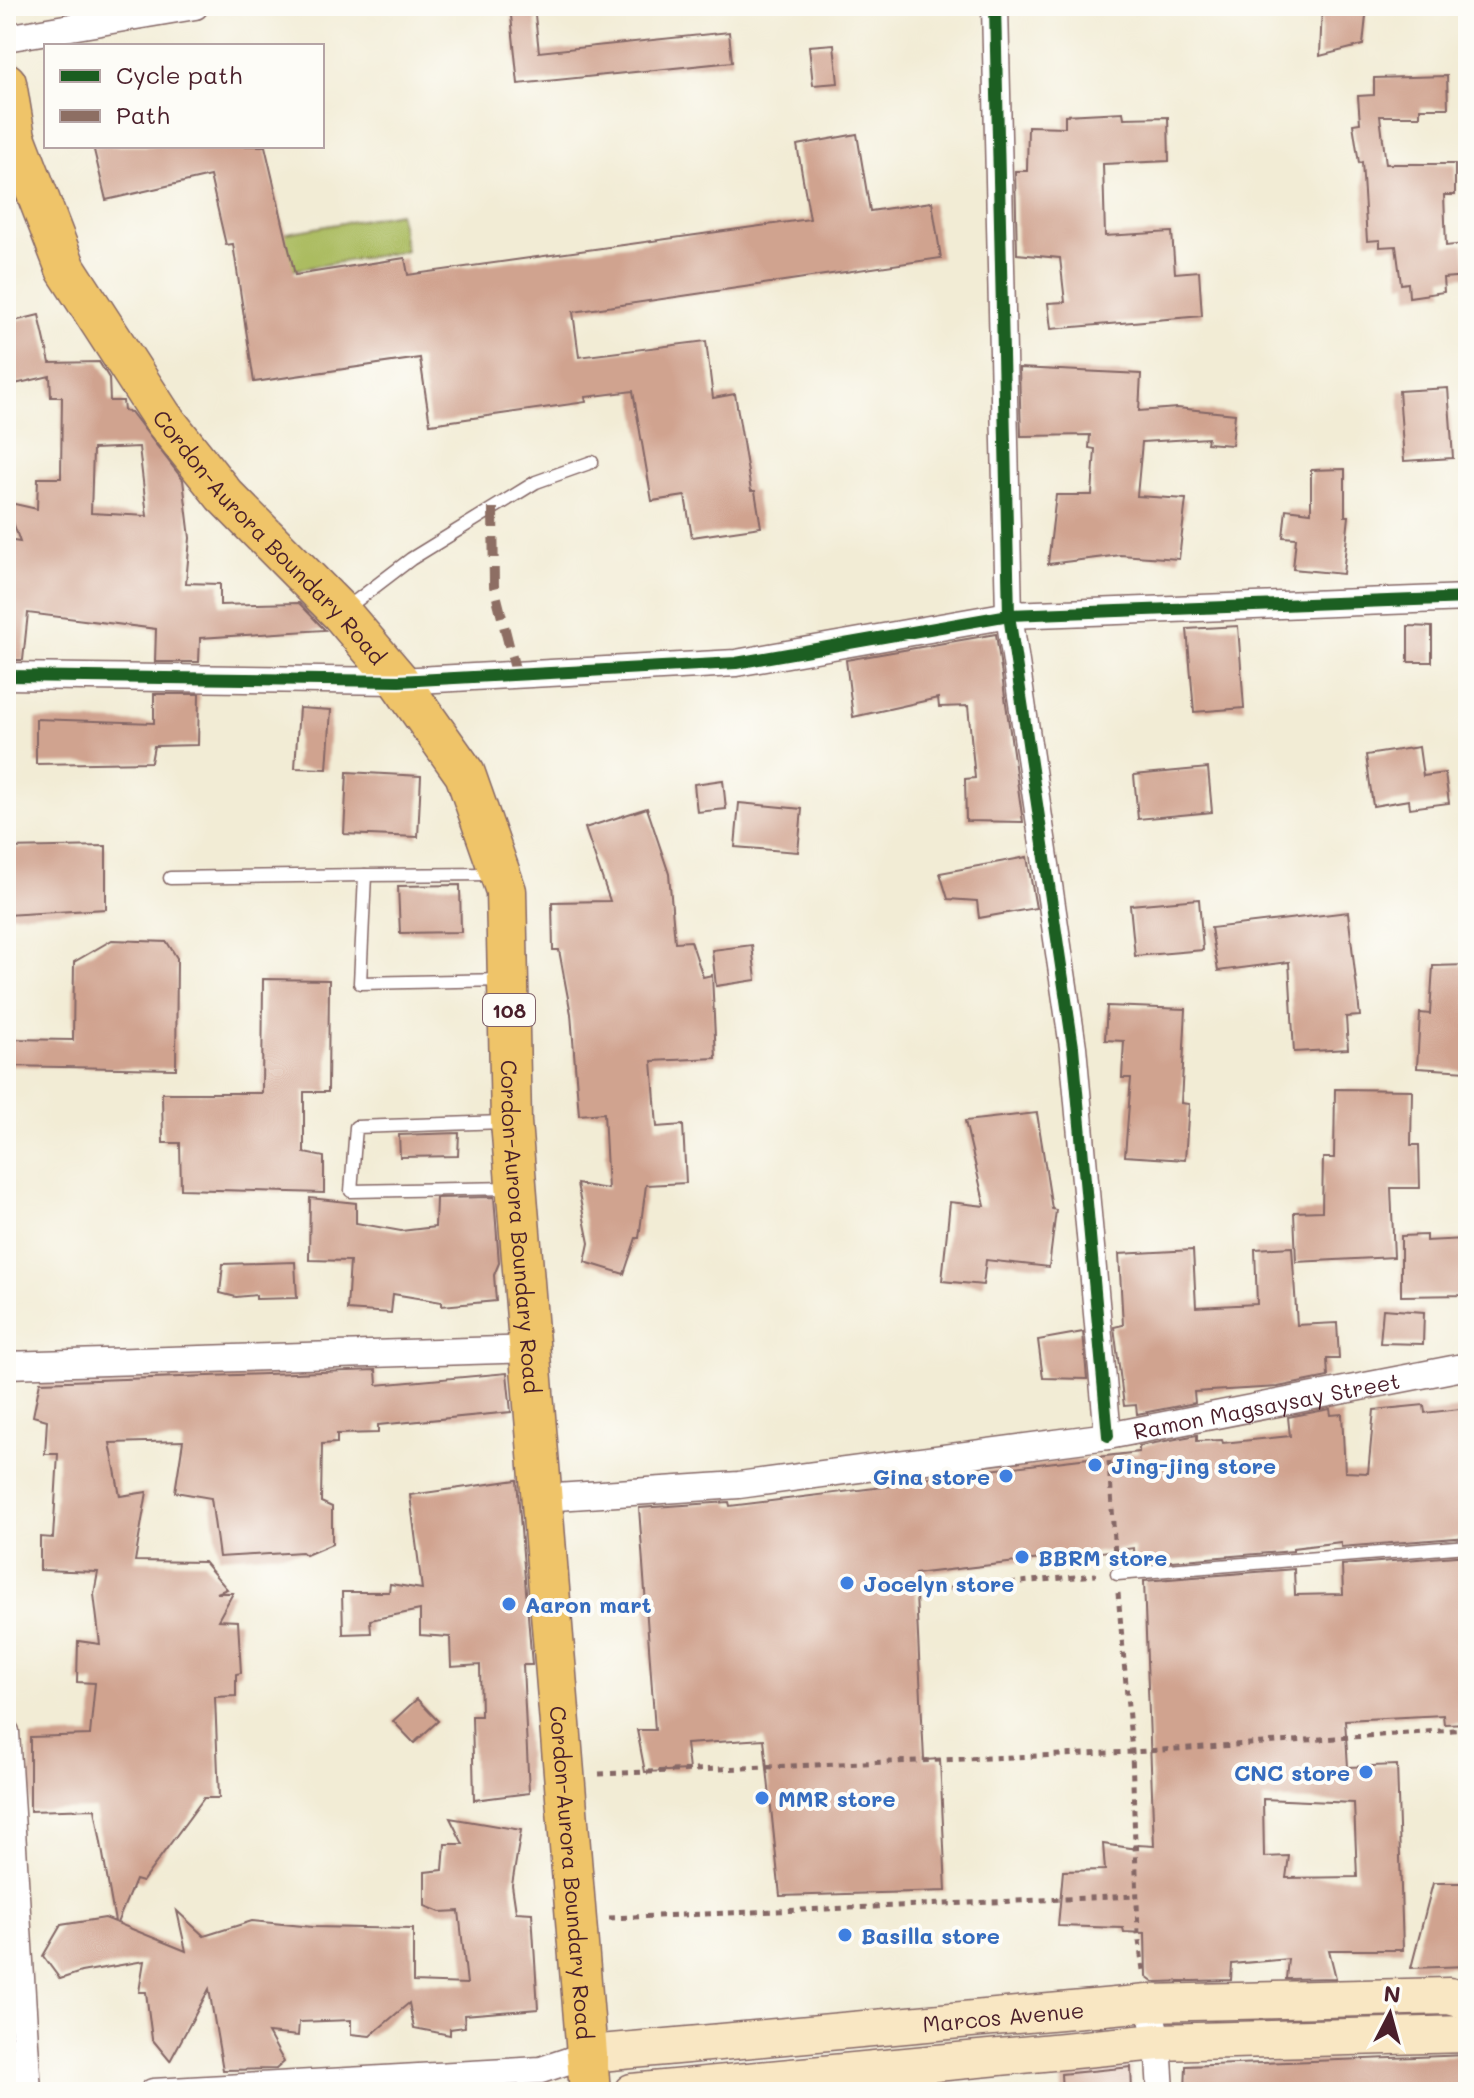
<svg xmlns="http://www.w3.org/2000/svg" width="1474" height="2098" viewBox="0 0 1474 2098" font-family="Mali,sans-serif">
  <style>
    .green { fill: #abbc60; stroke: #7a6e46; stroke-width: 2 }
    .building { fill: #d0a38f; fill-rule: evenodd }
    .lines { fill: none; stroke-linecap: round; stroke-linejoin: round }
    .lane-casing { stroke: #856766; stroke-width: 15 }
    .street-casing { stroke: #856766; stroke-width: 29 }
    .secondary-casing { stroke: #856766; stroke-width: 39 }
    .primary-casing { stroke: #856766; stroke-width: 43 }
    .path { stroke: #856766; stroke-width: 5; stroke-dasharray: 6 6; stroke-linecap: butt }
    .lane { stroke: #fff; stroke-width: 12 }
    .street { stroke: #fff; stroke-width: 26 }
    .secondary { stroke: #f9e7c3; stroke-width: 36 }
    .primary { stroke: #efc469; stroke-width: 40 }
    .quiet { stroke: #8d6e63; stroke-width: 10; stroke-dasharray: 20 10; stroke-linecap: butt }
    .cycleway-casing { stroke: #fdfcf7; stroke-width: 17 }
    .cycleway { stroke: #1b5e20; stroke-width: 12 }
    .shop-dot { fill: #3f7fe0; stroke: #fdfcf7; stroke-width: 3 }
    .labels { text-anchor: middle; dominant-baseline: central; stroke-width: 8; stroke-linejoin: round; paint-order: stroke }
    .shield { fill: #fdfcf7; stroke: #806168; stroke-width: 2 }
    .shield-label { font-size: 20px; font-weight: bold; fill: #4a1f2b }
    .street-label { font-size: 22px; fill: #4a1f2b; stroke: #fdfcf7 }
    .shop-label { font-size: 22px; font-weight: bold; fill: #366cbe; stroke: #fdfcf7; text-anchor: start }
  </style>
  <rect width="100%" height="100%" fill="#fdfcf7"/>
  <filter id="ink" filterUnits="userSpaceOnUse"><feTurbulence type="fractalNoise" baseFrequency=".0125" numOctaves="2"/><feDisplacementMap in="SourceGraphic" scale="16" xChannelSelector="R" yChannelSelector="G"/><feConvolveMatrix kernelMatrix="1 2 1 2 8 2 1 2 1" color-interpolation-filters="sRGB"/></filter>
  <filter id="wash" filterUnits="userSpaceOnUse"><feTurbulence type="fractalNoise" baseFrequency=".006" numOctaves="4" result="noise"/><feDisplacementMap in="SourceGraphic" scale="32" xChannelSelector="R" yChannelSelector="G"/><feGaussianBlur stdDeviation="1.8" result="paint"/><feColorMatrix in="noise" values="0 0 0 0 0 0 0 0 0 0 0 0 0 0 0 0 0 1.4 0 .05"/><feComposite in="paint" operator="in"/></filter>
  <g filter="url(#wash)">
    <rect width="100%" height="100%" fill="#f2ecd5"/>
    <polygon class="green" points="399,213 406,251 281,272 275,235"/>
    <g id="blocks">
      <g class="building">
        <polygon points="510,6 534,6 539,52 729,32 732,62 518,84"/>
        <polygon points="1322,6 1367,6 1363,45 1320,56"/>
        <polygon points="834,44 838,83 813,85 809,46"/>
        <polygon points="1447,76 1448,108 1420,108 1420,116 1380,116 1386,164 1455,164 1455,195 1444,195 1446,246 1464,244 1467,276 1443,278 1444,292 1409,297 1408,283 1401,284 1396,246 1380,247 1380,240 1367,241 1362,162 1359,163 1353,124 1360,123 1358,96 1374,95 1374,78"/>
        <polygon points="1123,112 1124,118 1168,117 1169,161 1103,164 1105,236 1172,232 1175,273 1199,271 1202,316 1051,329 1048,303 1065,302 1060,258 1017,254 1015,171 1027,171 1028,126 1065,127 1065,115"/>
        <polygon points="857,134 870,211 932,202 941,258 573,312 579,357 706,341 713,398 735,394 751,491 755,491 761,527 692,537 685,496 652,501 633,391 585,397 586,402 430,424 420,358 254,382 233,244 226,245 210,176 106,200 93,146 265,146 295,275 405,258 408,275 810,219 797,145"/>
        <path d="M39 315 50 363 99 362 109 378 110 401H123L124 411 131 412 183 480 190 538 186 583 220 584V605L299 603 325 630 200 638 199 662H155L156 629 28 613 23 660H6V540L20 542 6 502 37 509 38 478H61L62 397H51L50 376 6 386V323ZM139 447 147 516 91 513 93 449Z"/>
        <polygon points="1019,368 1141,374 1139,411 1177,408 1235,414 1232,445 1207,443 1208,438 1142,442 1137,496 1186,499 1179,559 1120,555 1048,564 1056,495 1092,495 1095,449 1089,448 1090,435 1021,436"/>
        <polygon points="1448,388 1453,458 1404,461 1399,391"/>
        <polygon points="1345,469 1345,516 1349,516 1343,574 1293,569 1296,538 1283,537 1286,509 1311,512 1311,470"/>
        <polygon points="1238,626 1244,708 1194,712 1187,629"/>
        <polygon points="1408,626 1432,627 1432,662 1408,662"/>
        <polygon points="996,634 1023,822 966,821 965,779 975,778 968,706 939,707 938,698 853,717 846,660"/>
        <polygon points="154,694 199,694 198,745 154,746 151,762 36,764 36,719 154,723"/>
        <polygon points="299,708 331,710 327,769 295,768"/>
        <polygon points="1419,747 1423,776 1445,773 1449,803 1410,808 1409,800 1373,806 1366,755"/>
        <polygon points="1208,768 1212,812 1138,819 1134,775"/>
        <polygon points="347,772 421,776 418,837 344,834"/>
        <polygon points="723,780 726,809 697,812 694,784"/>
        <polygon points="739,803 802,809 798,852 735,847"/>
        <polygon points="647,808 669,874 675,942 691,941 703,977 712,975 716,1058 652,1061 657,1127 683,1125 686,1183 646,1185 639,1238 636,1238 624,1274 585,1262 589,1243 577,1184 608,1189 604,1113 579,1115 571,1014 559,950 553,950 552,902 610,901 585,828"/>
        <polygon points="106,846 106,909 6,915 6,848"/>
        <polygon points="1027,857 1036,908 979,918 977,901 948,899 940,873"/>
        <polygon points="460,885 461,932 400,933 398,886"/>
        <polygon points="1199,899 1203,950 1135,956 1130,905"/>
        <polygon points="1348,912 1360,1016 1346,1017 1348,1049 1294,1052 1289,962 1218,971 1211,928"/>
        <polygon points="112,940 167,942 177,958 176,1069 6,1066 6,1039 73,1040 74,962"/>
        <polygon points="752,945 756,980 716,986 712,950"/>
        <polygon points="1468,965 1468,1071 1417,1068 1420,1013 1430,1014 1433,966"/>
        <polygon points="263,979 329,980 328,1092 304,1092 304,1153 324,1157 324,1193 181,1189 180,1143 163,1143 162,1093 262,1093"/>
        <polygon points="1107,1006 1186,1009 1181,1103 1189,1104 1185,1160 1125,1156 1131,1078 1122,1078 1124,1041 1105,1040"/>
        <polygon points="1335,1089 1412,1090 1411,1145 1419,1145 1420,1188 1391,1188 1394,1257 1296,1262 1294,1212 1322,1211 1323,1158 1334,1158"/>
        <polygon points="1037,1113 1052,1209 1056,1210 1049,1267 986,1260 983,1285 942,1281 950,1202 985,1206 965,1121"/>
        <polygon points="459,1133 458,1156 400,1157 399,1135"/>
        <polygon points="494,1197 499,1263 494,1275 496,1301 442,1306 442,1302 393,1294 391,1313 347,1310 350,1261 309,1260 310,1198 356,1203 356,1223 401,1231 435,1227 436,1198"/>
        <polygon points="1426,1235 1426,1241 1465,1239 1467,1295 1401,1296 1401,1236"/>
        <polygon points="1292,1247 1297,1325 1337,1323 1339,1359 1327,1359 1328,1377 1278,1387 1194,1392 1195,1403 1137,1414 1136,1405 1124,1406 1114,1327 1123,1325 1119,1254 1193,1250 1196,1307 1257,1304 1255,1249"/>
        <polygon points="295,1262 297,1298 256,1299 256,1295 236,1297 220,1293 223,1264"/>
        <polygon points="1383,1309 1424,1312 1423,1344 1380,1343"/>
        <polygon points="1083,1332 1087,1379 1043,1378 1038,1340"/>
        <polygon points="376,1370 377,1385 507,1373 511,1412 378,1425 378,1433 337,1434 337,1443 322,1444 321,1502 332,1507 332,1544 306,1555 302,1552 219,1557 211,1498 175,1492 183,1441 110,1443 120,1496 147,1492 135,1561 204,1562 227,1589 217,1593 233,1593 218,1620 238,1621 241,1673 236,1674 236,1696 215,1697 219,1798 204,1798 142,1882 135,1880 117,1923 186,1951 177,1911 204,1936 252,1921 313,1927 413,1929 413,1982 467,1984 459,1911 440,1912 425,1906 425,1872 443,1870 445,1844 463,1844 450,1818 521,1830 512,1885 516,1912 532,1913 538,2009 464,2015 465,2027 450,2029 450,2035 414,2028 409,2003 370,2036 351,2034 351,2020 299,2022 298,2036 268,2033 284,2062 276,2069 223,2070 209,1989 170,2061 152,2039 146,1992 139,1992 144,1961 81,1972 60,1979 43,1956 61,1925 105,1918 115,1922 95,1809 30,1811 30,1737 90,1735 95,1683 77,1682 78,1641 100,1644 94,1594 98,1572 40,1570 40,1537 53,1538 58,1454 45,1454 47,1420 33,1416 40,1382"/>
        <polygon points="1424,1405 1425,1413 1468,1408 1468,1537 1341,1547 1341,1542 1293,1548 1293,1551 1135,1564 1134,1548 915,1574 924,1760 940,1759 946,1891 780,1896 764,1739 686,1744 689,1770 645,1772 637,1730 655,1730 639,1508 729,1502 730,1506 915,1483 914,1479 1139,1452 1139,1446 1197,1435 1197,1441 1222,1440 1223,1443 1290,1436 1288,1417 1330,1409 1331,1415 1342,1414 1345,1472 1368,1473 1374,1410"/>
        <polygon points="517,1480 532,1665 523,1665 529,1793 474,1800 472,1716 481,1716 480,1665 451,1667 450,1637 420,1635 420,1610 370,1620 371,1633 343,1634 342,1592 389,1592 390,1584 422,1589 410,1495"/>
        <path d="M1468 1555V1723L1444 1724 1443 1715 1345 1720 1348 1767 1397 1765 1403 1950H1329L1336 1978 1286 1979 1288 1959 1232 1964 1231 1980 1154 1982 1146 1976 1145 1933 1124 1932 1123 1928 1058 1926 1063 1871 1105 1870 1103 1844 1138 1849V1845L1154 1846 1144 1581 1294 1569 1295 1595 1343 1594 1342 1565ZM1263 1799 1354 1803 1357 1877 1286 1878 1289 1856 1264 1857Z"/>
        <polygon points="417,1699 438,1721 414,1743 393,1721"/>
        <polygon points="1433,1883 1468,1883 1468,1966 1411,1968"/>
        <polygon points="1468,2055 1468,2092 1185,2092 1186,2066"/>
        <polygon points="1131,2067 1132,2092 1062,2092 1061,2074"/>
      </g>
    </g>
  </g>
  <g filter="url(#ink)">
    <use href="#blocks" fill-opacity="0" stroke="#856766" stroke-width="2"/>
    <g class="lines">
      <defs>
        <g id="lane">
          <polyline points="343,611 411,559 536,482 592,462"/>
          <polyline points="493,874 365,875 360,983 504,980"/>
          <polyline points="170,878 365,875"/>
          <polyline points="504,1122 356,1127 351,1191 512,1188"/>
          <polyline points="1117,1574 1468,1546"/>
        </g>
        <g id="street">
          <polyline points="995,6 1009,615 1073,1047 1108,1436"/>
          <polyline points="6,38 195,6"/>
          <polyline points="6,676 399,681 736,663 1009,615 1468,598"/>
          <polyline points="6,1365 532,1349"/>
          <path id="s1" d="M541 1498 739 1485 1108 1436 1468 1366"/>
          <polyline points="6,1732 28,2092"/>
          <polyline points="1148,2003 1158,2042 1161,2092"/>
          <polyline points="153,2092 541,2070 589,2054"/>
        </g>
        <g id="secondary">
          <path id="s2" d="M589 2054 1148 2003 1449 1996 1468 2001"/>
          <polyline points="632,2092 1158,2042 1468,2034"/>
        </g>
        <g id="primary">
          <path id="s3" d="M6 83 15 137 66 269 162 417 224 495 341 613 399 681 465 774 506 891 511 1122 590 2092"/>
        </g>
      </defs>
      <use href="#lane" class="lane-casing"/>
      <use href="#street" class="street-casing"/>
      <use href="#secondary" class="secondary-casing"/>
      <use href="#primary" class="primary-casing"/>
      <g class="path">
        <polyline points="1109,1461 1115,1555"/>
        <polyline points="902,1593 1096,1575"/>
        <polyline points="1118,1593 1132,1752 1138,1933 1143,1970"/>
        <polyline points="599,1774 1132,1752 1468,1729"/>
        <polyline points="609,1918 1136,1896"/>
      </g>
      <use href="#lane" class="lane"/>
      <use href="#street" class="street"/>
      <use href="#secondary" class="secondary"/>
      <use href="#primary" class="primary"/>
      <polyline class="quiet" points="493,508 494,586 516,673"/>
      <defs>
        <g id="cycleway">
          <polyline points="995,6 1009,615 1073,1047 1108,1436"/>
          <polyline points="6,676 399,681 736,663 1009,615 1468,598"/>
        </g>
      </defs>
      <use href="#cycleway" class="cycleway-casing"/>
      <use href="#cycleway" class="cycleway"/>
    </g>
  </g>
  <g class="shop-dot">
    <circle cx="1095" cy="1465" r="8"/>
    <circle cx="1006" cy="1476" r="8"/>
    <circle cx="1022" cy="1557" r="8"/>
    <circle cx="847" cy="1583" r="8"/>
    <circle cx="509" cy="1604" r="8"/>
    <circle cx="1366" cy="1772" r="8"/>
    <circle cx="762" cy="1798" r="8"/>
    <circle cx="845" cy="1935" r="8"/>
  </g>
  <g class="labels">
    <rect class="shield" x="483" y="994" width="52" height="32" rx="6"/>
    <g class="shield-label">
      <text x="509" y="1010">108</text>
    </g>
    <g class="street-label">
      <text stroke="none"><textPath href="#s3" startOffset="534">Cordon-Aurora Boundary Road</textPath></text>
      <text stroke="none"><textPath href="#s3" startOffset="1302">Cordon-Aurora Boundary Road</textPath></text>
      <text stroke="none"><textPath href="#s1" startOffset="732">Ramon Magsaysay Street</textPath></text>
      <text stroke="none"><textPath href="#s3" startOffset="1950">Cordon-Aurora Boundary Road</textPath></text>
      <text stroke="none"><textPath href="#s2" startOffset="416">Marcos Avenue</textPath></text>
    </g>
    <g class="shop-label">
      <text x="1111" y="1465">Jing-jing store</text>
      <text x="990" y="1476" text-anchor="end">Gina store</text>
      <text x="1038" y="1557">BBRM store</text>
      <text x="863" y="1583">Jocelyn store</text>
      <text x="525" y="1604">Aaron mart</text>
      <text x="1350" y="1772" text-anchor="end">CNC store</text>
      <text x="778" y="1798">MMR store</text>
      <text x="861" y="1935">Basilla store</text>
    </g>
  </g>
  <rect width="1474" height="2098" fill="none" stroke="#fdfcf7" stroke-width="32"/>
  <rect x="44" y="44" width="280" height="104" fill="#fdfcf7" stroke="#b5a4a5" stroke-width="2"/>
  <rect x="60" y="70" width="40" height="12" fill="#1b5e20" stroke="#b5a4a5" stroke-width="2"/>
  <text x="116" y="84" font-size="24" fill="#4a1f2b">Cycle path</text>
  <rect x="60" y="110" width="40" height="12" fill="#8d6e63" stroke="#b5a4a5" stroke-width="2"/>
  <text x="116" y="124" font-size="24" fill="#4a1f2b">Path</text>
  <g transform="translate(1390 2014) rotate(6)" stroke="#fdfcf7" stroke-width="6" paint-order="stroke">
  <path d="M0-6L14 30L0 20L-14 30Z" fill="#4a1f2b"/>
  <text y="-12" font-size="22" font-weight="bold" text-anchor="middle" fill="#4a1f2b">N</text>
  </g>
</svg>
